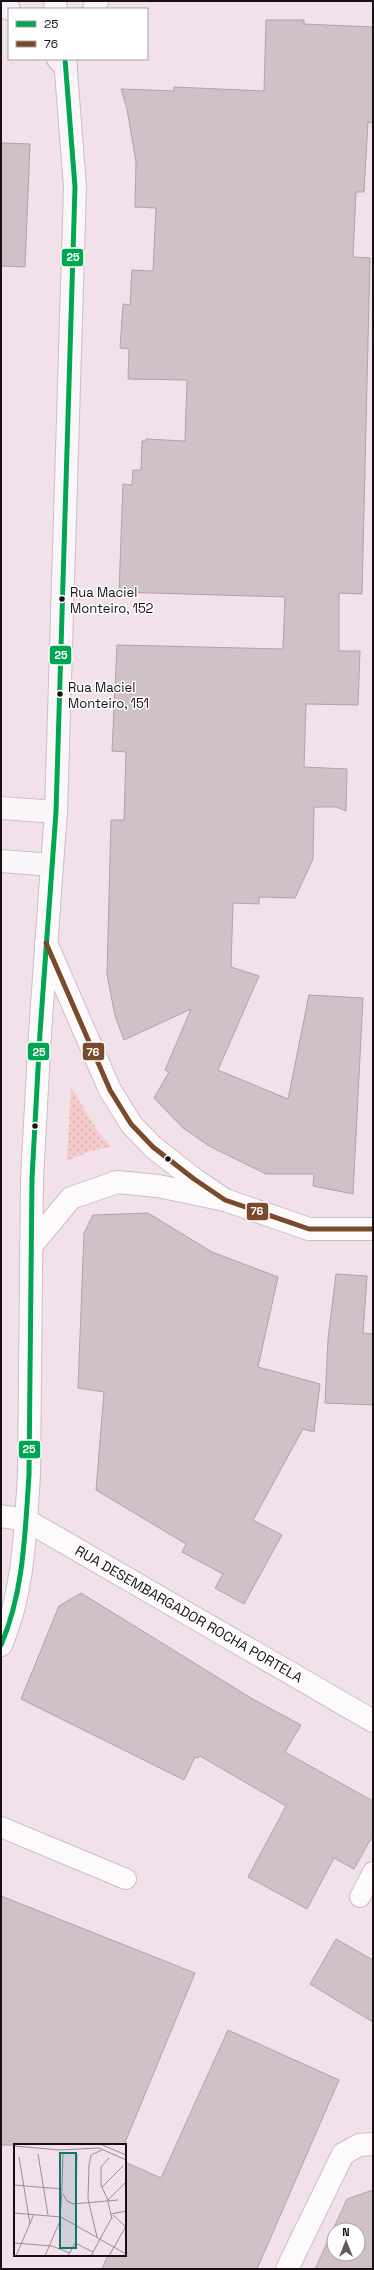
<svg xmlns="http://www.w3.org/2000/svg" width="374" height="2270" viewBox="0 0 374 2270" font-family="'Space Grotesk',sans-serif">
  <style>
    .grass { fill: url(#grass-dots) }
    .building { fill: #cfc1c7; stroke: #afa2a8; fill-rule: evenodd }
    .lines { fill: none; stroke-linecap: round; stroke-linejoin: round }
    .service-casing { stroke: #ccbec6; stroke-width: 22 }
    .minor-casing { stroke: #ccbec6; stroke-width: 24 }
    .tertiary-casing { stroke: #ccbec6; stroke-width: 24 }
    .secondary-casing { stroke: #ccbec6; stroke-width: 24 }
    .trunk-casing { stroke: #c3b4c1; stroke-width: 24 }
    .service { stroke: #fdfafc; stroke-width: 20 }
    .minor { stroke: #fdfafc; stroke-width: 22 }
    .tertiary { stroke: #fdfafc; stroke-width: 22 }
    .secondary { stroke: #faf6f9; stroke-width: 22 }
    .trunk { stroke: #f6eff6; stroke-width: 22 }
    .bus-1-casing { stroke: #fff; stroke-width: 8 }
    .bus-2-casing { stroke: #fff; stroke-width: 8 }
    .bus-1 { stroke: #00a651; stroke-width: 5 }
    .bus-2 { stroke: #7a4b2a; stroke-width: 5 }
    .bus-dot { fill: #191015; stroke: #fff; stroke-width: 1.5 }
    .labels { text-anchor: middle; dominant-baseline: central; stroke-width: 3; stroke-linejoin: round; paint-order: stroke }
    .bus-label { font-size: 13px; fill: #191015; stroke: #fff; text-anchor: start }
    .street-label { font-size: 14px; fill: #191015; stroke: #fff }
    .inset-road { fill: none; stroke: #9b8d95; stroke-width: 1 }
    .view { fill: #0f766e; fill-opacity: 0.15; stroke: #0f766e; stroke-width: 2 }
    .inset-edge { fill: none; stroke: #191015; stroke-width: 2 }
    .line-badge { stroke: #fff; stroke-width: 1.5 }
    .badge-label { font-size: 11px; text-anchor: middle; font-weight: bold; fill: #fff }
  </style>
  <defs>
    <pattern id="grass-dots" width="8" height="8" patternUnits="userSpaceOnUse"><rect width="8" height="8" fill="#f5caca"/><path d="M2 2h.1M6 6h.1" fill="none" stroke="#d1acad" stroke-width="1.8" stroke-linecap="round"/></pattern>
  </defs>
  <rect width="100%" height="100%" fill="#f2e1eb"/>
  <polygon class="grass" points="71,1087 96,1129 111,1147 90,1151 67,1161"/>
  <g class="building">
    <polygon points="266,20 304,20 304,24 373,27 373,123 368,122 364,192 356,192 353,257 370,258 362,594 339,593 339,651 360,651 358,705 306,704 304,767 347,769 346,811 336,807 314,807 313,859 295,898 259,897 259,904 233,903 231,967 259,976 218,1070 288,1099 309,995 363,998 353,1194 313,1186 314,1174 266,1174 209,1146 183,1128 154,1098 169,1072 165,1070 191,1009 124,1040 115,1016 107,974 111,820 124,820 126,752 112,751 117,645 283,649 285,597 119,592 123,484 132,485 133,470 141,470 142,441 146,441 146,439 185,441 187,380 128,379 129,349 120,348 123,304 130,305 132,270 153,271 156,208 135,207 136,162 127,109 121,89 174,91 174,87 264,91"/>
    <polygon points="1,143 30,144 25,267 1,266"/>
    <polygon points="148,1213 212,1252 278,1277 258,1367 320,1384 314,1432 303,1429 253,1520 282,1535 244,1604 215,1588 223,1574 182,1552 186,1544 96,1490 104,1392 78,1388 84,1233 93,1215"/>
    <polygon points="336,1274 367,1276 363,1333 373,1334 373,1405 325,1403 328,1339"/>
    <polygon points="81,1593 251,1698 301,1725 285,1752 373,1801 373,1835 354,1869 334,1858 307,1909 248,1877 286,1806 200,1756 198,1758 195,1757 184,1780 21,1699 59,1606"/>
    <polygon points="1,1896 195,1973 124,2145 1,2145"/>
    <polygon points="336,1939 373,1960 373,2022 310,1984"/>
    <polygon points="228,2030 339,2080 257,2269 102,2269 108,2255 125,2255 125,2162 161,2178"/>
    <path d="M373 2190V2269H315L347 2199ZM334 2230H358V2254H334Z"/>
  </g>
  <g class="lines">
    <defs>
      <g id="service">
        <polyline points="1,1827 126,1879"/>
        <polyline points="360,1897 373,1872"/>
      </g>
      <g id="minor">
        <polyline points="46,943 110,1090 131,1124 153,1147 194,1179 225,1200 309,1229 373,1229"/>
        <polyline points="1,1516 26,1520 373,1721"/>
        <polyline points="287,2269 343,2154 359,2145 373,2144"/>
      </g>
      <g id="tertiary">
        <polyline points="31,1246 71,1198 117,1182 158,1186 225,1200"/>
        <path d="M1 1645C24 1592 25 1532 29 1475L32 1178 40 1033 52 865"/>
      </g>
      <g id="secondary">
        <polyline points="55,1 56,9"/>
        <polyline points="94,9 97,1"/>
        <polyline points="1,808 56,812"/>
        <polyline points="1,861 52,865 56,812 75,187 65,59"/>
      </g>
      <g id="trunk">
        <polyline points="1,1 9,9"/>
        <polyline points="58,59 66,67"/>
      </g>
    </defs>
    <use href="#service" class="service-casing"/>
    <use href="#minor" class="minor-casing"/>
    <use href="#tertiary" class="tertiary-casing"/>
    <use href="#secondary" class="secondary-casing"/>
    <use href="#trunk" class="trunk-casing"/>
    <use href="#service" class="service"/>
    <use href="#minor" class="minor"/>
    <use href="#tertiary" class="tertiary"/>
    <use href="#secondary" class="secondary"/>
    <use href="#trunk" class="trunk"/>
    <defs>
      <path id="bus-1" d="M1 1645C24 1592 25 1532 29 1475L32 1178 40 1033 56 812 75 187 65 59"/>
      <polyline id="bus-2" points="46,943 110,1090 131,1124 153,1147 194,1179 225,1200 309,1229 373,1229"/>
    </defs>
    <use href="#bus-1" class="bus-1-casing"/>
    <use href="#bus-2" class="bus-2-casing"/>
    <use href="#bus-1" class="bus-1"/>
    <use href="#bus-2" class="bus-2"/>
  </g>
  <g class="bus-dot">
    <circle cx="62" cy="599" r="3.5"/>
    <circle cx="60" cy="694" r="3.5"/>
    <circle cx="35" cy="1126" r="3.5"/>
    <circle cx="168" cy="1159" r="3.5"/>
  </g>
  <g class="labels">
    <g class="bus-label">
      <text x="70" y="592">Rua Maciel<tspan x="70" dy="16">Monteiro, 152</tspan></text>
      <text x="68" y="687">Rua Maciel<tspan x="68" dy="16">Monteiro, 151</tspan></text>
    </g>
    <g class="street-label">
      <text transform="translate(189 1614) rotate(30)">RUA DESEMBARGADOR ROCHA PORTELA</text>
    </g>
  </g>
  <g transform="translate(14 2144)">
    <rect width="112" height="112" fill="#f2e1eb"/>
    <path class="inset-road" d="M28 0H56M86 0 112 11M0 2 46 6 85 4 112 16M24 10 34 71M5 13 16 80M95 14 87 23V41L93 54 98 75M0 41 48 45 49 10M88 43 109 22M49 50 53 57 59 60 104 56M94 56 112 38M62 60 63 10M0 69 47 73 112 110M97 70 112 67M99 71 112 83M83 93 74 55 75 21 77 11 88 6M0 99 38 102 56 109M2 112 20 70M31 112 46 77 48 45M54 112 61 99 79 108M77 112 98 73M95 112 112 82"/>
    <path class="view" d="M46 9H62V104H46Z"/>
    <rect width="112" height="112" class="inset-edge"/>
  </g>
  <g class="line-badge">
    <rect x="61" y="248" width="23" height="19" rx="4" fill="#00a651"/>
    <rect x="49" y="645" width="23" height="20" rx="4" fill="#00a651"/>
    <rect x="82" y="1042" width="23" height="19" rx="4" fill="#7a4b2a"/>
    <rect x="27" y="1042" width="23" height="19" rx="4" fill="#00a651"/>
    <rect x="246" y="1202" width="23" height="19" rx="4" fill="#7a4b2a"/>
    <rect x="18" y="1440" width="23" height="19" rx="4" fill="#00a651"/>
  </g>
  <g class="badge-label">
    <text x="73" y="261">25</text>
    <text x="61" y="659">25</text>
    <text x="93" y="1056">76</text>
    <text x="39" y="1056">25</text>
    <text x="257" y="1215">76</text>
    <text x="29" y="1453">25</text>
  </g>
  <rect width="374" height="2270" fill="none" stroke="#191015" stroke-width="4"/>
  <rect x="8" y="8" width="140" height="52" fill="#ffffff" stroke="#a39fa1"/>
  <rect x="16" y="21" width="20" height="6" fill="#00a651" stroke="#a39fa1"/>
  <text x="44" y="28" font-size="12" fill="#191015">25</text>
  <rect x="16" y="41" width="20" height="6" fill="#7a4b2a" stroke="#a39fa1"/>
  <text x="44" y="48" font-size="12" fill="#191015">76</text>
  <g transform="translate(346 2242)"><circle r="19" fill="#ffffff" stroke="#a39fa1"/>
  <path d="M0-3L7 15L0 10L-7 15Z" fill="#655960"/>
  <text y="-6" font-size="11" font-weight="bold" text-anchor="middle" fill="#191015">N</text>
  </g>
</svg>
